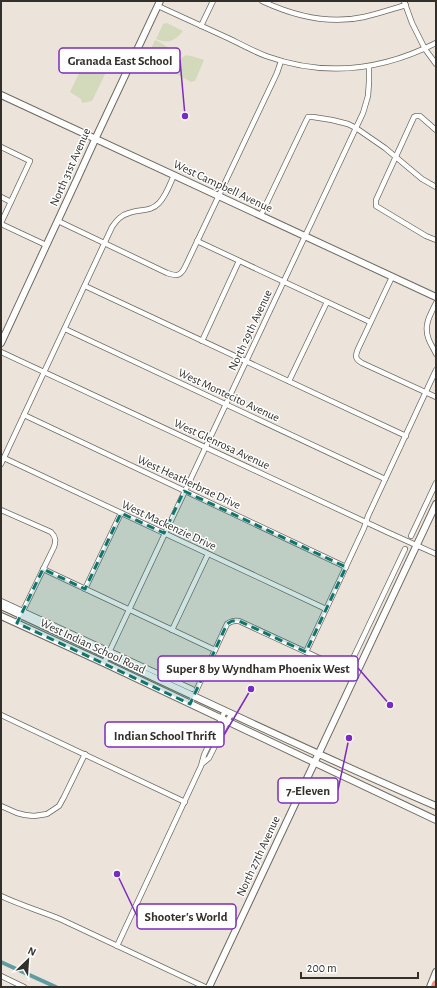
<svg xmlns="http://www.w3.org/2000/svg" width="437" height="988" viewBox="0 0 437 988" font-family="'Alegreya Sans',sans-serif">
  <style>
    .green { fill: #d3dabb }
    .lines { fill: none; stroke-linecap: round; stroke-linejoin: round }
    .canal { stroke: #5e9ca1; stroke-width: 4 }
    .street-casing { stroke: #706960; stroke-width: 6 }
    .secondary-casing { stroke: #706960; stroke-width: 8 }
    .highway-casing { stroke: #af7062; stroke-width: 10 }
    .street { stroke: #fff; stroke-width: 4.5 }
    .secondary { stroke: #fff; stroke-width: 6 }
    .highway { stroke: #f2937f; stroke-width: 8 }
    .marked { fill: #0f766e; fill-opacity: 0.2; stroke: #0f766e; stroke-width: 3; stroke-dasharray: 8 5; stroke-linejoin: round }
    .labels { text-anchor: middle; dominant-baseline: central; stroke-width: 3; stroke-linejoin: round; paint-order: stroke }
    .street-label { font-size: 12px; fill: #33302c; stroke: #fff }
    .leader { fill: none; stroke: #7b2cbf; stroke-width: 1.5 }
    .callout-dot { fill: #7b2cbf; stroke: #fff; stroke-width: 1.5 }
    .callout { fill: #fff; stroke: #7b2cbf; stroke-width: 1.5 }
    .callout-label { font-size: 13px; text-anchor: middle; font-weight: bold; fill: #33302c }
  </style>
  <rect width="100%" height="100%" fill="#ece4da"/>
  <g class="green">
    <path d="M167 23 183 31C175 41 168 44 156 39L163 24Z"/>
    <path d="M155 40C170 47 174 50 168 67L150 59 149 53Z"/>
    <path d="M186 55 195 57 204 60 195 81 191 82 171 71C174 64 179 59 186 55Z"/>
    <polygon points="83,65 92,68 95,66 106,72 92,101 88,102 82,103 81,99 70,92"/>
  </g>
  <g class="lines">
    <polyline class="canal" points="1,962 56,987"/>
    <defs>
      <g id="street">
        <path d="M262 1C294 16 328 25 364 17 378 14 392 9 406 5"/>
        <polyline points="404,1 412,23 425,49 436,64"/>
        <path d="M158 6C182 17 206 28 230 39 242 45 253 51 266 56 324 77 381 71 436 43"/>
        <polyline points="201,26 213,1"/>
        <polyline points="436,130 420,116 416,116 414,117 376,200 376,206 426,236 436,240"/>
        <polyline points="1,147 30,161 1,223"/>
        <polyline points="1,197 11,202"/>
        <polyline points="261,215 305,123 308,117 313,117 332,120 348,124 356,128 385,148 422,179 436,187"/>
        <path d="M58 221 167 273C176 276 180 277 185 267L277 73 281 61"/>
        <polyline points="1,224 46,245"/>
        <polyline points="197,241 370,322"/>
        <path d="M392 277 358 349C355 356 355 359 362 363L436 397"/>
        <polyline points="85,286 406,436"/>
        <path d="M436 303C430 315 423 326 429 340 431 345 434 349 436 354"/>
        <polyline points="65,329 385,479"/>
        <polyline points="202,341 239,261"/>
        <polyline points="1,352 387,532 436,554"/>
        <polyline points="289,381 327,302"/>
        <polyline points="24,415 346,567"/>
        <polyline points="4,458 326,609"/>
        <path d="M1 464 112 227C117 220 121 215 129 213 139 209 151 212 159 203 166 196 170 184 174 175"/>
        <path d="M1 510 51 532C56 537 56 541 54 547L17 623"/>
        <polyline points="411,536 436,483"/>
        <polyline points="43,569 215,650"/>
        <polyline points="85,589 121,513"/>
        <polyline points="1,601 192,689"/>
        <polyline points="172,630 208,554"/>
        <polyline points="306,652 364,528 368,516 436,370"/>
        <polyline points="104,663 363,113 368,96 369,82 369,67"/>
        <polyline points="347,671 405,549"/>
        <path d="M190 704 227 624C231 621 234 620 239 621L356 675"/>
        <polyline points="1,715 185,802"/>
        <polyline points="203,763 209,758 231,714"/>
        <polyline points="1,806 17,813 25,815 34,816 47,814 59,806 64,797 85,754"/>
        <path d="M1 896C20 905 40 911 60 919L205 987"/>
        <polyline points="117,946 201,766 204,755 225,711"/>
        <polyline points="1,976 24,987"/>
      </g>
      <g id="secondary">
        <polyline points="1,95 436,297"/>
        <polyline points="1,343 78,177 98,133 160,1"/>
        <path d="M1 606C146 673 289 743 436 806"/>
        <polyline points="1,616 104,663 436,820"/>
        <polyline points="209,987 436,504"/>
        <polyline points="430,987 436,972"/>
      </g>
      <polyline id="highway" points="435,987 436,984"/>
    </defs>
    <use href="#street" class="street-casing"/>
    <use href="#secondary" class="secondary-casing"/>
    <use href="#highway" class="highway-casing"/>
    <use href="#street" class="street"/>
    <use href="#secondary" class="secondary"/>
    <use href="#highway" class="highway"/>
  </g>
  <path class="marked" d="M184 491 346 567 306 652 239 621H232L227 624 190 704 17 623 43 569 85 589 121 513 164 533Z"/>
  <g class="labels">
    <g class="street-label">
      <text transform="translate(70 167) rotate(-66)">North 31st Avenue</text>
      <text transform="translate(223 186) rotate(25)">West Campbell Avenue</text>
      <text transform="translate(250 330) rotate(-65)">North 29th Avenue</text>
      <text transform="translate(229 395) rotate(25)">West Montecito Avenue</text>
      <text transform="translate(222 444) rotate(25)">West Glenrosa Avenue</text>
      <text transform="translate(189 482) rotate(25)">West Heatherbrae Drive</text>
      <text transform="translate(169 525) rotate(25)">West Mackenzie Drive</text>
      <text transform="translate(93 646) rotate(25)">West Indian School Road</text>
      <text transform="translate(258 856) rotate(-65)">North 27th Avenue</text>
    </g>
  </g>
  <path class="leader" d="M185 116L180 60M390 705L358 668M251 689L224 735M349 738L338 790M117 874L137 916"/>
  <g class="callout-dot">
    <circle cx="185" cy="116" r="4"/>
    <circle cx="390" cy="705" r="4"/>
    <circle cx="251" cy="689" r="4"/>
    <circle cx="349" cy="738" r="4"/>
    <circle cx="117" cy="874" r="4"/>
  </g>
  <g class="callout">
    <rect x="59" y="48" width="121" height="25" rx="4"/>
    <rect x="158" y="656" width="200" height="25" rx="4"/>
    <rect x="105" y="722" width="119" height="25" rx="4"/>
    <rect x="278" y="778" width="60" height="25" rx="4"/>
    <rect x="137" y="904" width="99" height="25" rx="4"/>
  </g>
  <g class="callout-label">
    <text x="120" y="65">Granada East School</text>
    <text x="258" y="673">Super 8 by Wyndham Phoenix West</text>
    <text x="165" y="740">Indian School Thrift</text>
    <text x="308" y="795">7-Eleven</text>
    <text x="186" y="921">Shooter's World</text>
  </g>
  <rect width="437" height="988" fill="none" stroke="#33302c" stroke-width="4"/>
  <g transform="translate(28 960) rotate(25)" stroke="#ffffff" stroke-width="3" paint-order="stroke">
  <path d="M0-3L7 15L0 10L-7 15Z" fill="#33302c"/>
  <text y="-6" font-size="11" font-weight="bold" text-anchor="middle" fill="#33302c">N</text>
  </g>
  <path d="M301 972v6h117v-6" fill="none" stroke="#33302c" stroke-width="2"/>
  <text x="307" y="972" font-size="12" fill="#33302c" stroke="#ffffff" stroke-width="3" paint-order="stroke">200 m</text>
</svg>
